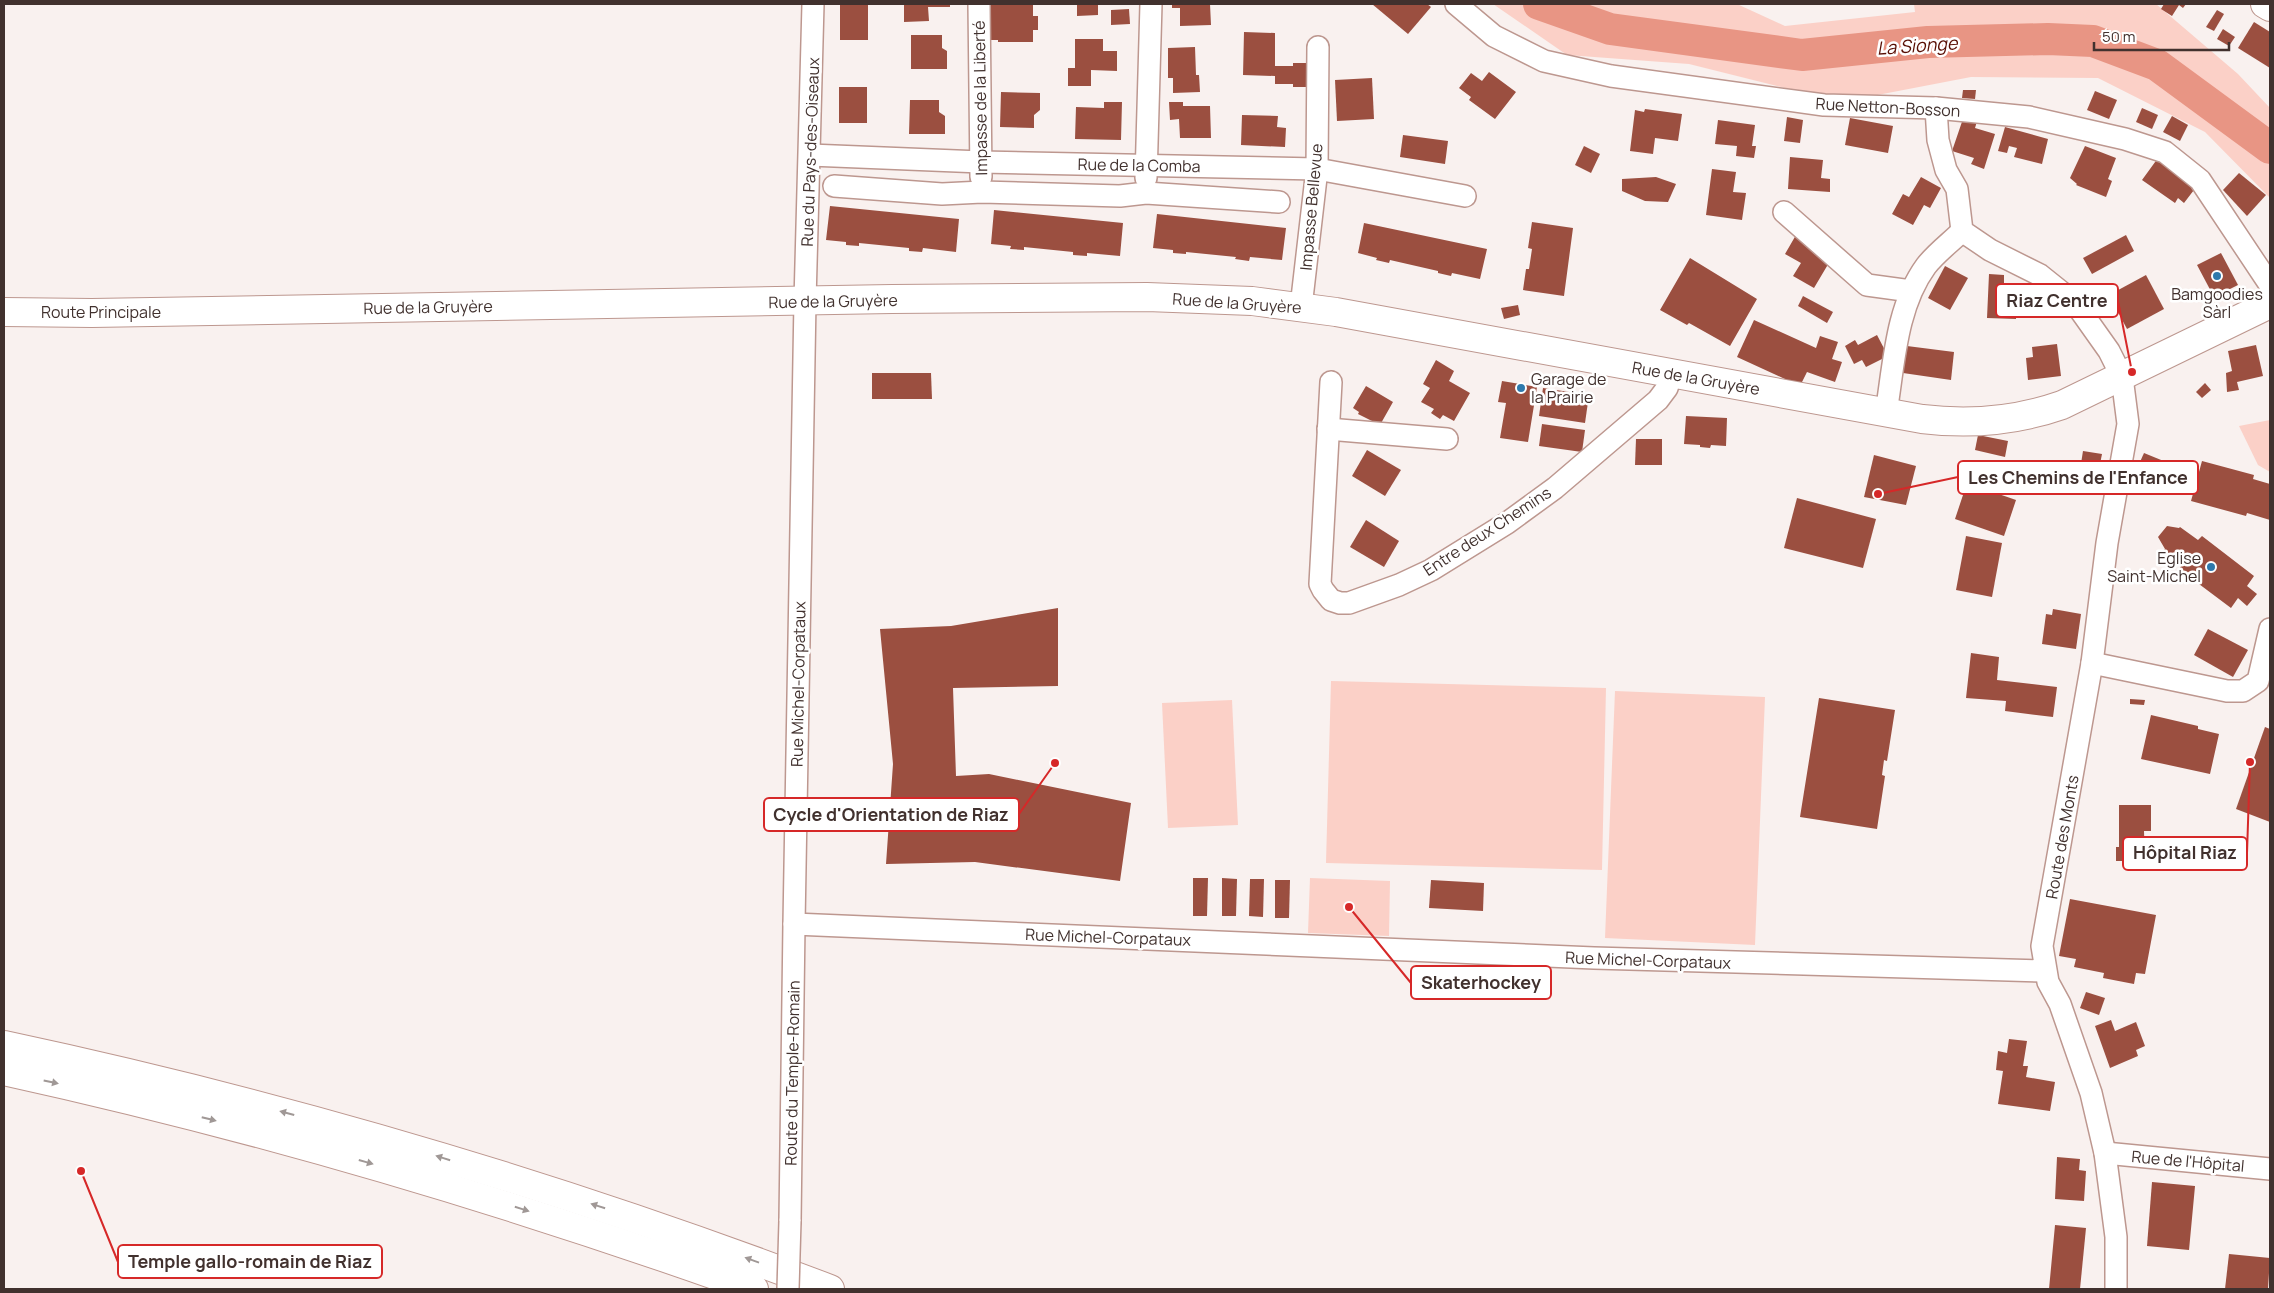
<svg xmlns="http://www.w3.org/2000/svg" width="2274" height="1293" viewBox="0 0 2274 1293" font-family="Manrope,sans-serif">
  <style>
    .green { fill: #fbd0c7 }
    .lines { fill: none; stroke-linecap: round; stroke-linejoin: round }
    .river { stroke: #e89584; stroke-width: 32 }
    .building { fill: #9b4f40 }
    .street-casing { stroke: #bd978f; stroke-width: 24 }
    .secondary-casing { stroke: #bd978f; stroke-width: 30 }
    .primary-casing { stroke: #bd978f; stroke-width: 30 }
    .highway-casing { stroke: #bd978f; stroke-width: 30 }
    .street { stroke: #fff; stroke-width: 21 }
    .secondary { stroke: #fff; stroke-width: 28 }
    .primary { stroke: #fff; stroke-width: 28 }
    .highway { stroke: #fff; stroke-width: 28 }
    .street-bridge-casing { stroke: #bd978f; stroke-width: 24; stroke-linecap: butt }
    .street-bridge { stroke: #fff; stroke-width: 21 }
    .oneway { fill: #a09896 }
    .poi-dot { fill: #2e79ac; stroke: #fff; stroke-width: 2 }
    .labels { text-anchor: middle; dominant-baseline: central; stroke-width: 5; stroke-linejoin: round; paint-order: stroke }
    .street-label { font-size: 16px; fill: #41312e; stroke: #fff }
    .poi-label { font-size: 16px; fill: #41312e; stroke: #fff }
    .water-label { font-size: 18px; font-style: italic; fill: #580e03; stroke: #fff }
    .leader { fill: none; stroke: #d62828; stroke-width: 2 }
    .callout-dot { fill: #d62828; stroke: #fff; stroke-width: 2 }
    .callout { fill: #fff; stroke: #d62828; stroke-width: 2 }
    .callout-label { font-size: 18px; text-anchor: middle; font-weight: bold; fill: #41312e }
  </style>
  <rect width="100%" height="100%" fill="#f9f1ef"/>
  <g class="green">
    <polygon points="1493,4 1737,4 1785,26 1915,12 1914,4 2156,4 2238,74 2270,108 2270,198 2205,132 2098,78 1971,77 1841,102 1689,64 1567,55"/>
    <polygon points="2270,420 2270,472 2258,465 2239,426"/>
    <polygon points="1331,681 1606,688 1602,870 1326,863"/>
    <polygon points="1615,691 1765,697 1755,945 1605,938"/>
    <polygon points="1232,700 1238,825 1168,828 1162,703"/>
    <polygon points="1310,878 1390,881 1389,936 1308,933"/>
  </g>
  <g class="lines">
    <polyline class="river" points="1539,4 1610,29 1802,55 1928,42 2048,39 2093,41 2157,65 2270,148"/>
  </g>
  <g class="building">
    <polygon points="904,4 950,4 950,7 928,7 929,21 904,22"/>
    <polygon points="999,4 1033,4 1033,16 1038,16 1038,30 1033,30 1033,42 998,42 998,40 990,40 989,5"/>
    <polygon points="1077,4 1098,4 1098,15 1077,16"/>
    <polygon points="1172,4 1210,4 1211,25 1180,26 1180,8 1172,8"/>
    <polygon points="1372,4 1427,4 1431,7 1408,34"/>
    <polygon points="2164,4 2186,4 2183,8 2179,5 2172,16 2161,9"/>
    <rect x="840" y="5" width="28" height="35"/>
    <polygon points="1129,9 1130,24 1111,25 1111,10"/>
    <polygon points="2217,10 2224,14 2214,31 2206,27"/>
    <polygon points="2254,22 2270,32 2270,68 2238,48"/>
    <polygon points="2223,29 2235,37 2229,46 2217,39"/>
    <polygon points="1244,32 1275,33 1275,66 1293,66 1293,63 1307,63 1307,87 1293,87 1293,84 1275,84 1275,76 1243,75"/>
    <polygon points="911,35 942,35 942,48 947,51 947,69 911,69"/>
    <polygon points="1075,39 1103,39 1103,51 1117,51 1117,71 1091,70 1091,86 1068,86 1068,68 1075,68"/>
    <polygon points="1195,47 1196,75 1199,75 1200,92 1173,93 1173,78 1168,78 1168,48"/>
    <polygon points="1489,72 1516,92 1495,119 1469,100 1471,97 1459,88 1471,73 1482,81"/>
    <polygon points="1372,78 1374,119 1337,121 1335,80"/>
    <rect x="839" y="87" width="28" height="36"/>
    <polygon points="1963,90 1976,90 1975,99 1962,98"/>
    <polygon points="2095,91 2117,100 2109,119 2087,110"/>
    <polygon points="1001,92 1040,93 1040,110 1034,115 1034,128 1000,127"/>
    <polygon points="910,100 939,100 939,112 945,116 945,134 909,134"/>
    <polygon points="1104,102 1122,102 1121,140 1075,139 1076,107 1104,108"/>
    <polygon points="1169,102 1183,102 1183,106 1210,106 1211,138 1180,138 1179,119 1170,120"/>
    <polygon points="2142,108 2158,115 2152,129 2136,122"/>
    <polygon points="1645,109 1682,114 1678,141 1655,138 1653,154 1630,151 1635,110 1644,112"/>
    <polygon points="1965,113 1978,118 1975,128 1995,134 1984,169 1971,164 1974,158 1952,151"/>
    <polygon points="1242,115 1278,116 1277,127 1286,128 1285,147 1241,145"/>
    <polygon points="2172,116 2188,125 2180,141 2163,132"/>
    <polygon points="1787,117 1803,120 1800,143 1784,141"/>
    <polygon points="1850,118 1893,126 1888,153 1845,145"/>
    <polygon points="1718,120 1755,125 1752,146 1756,146 1754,158 1736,156 1737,146 1715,144"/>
    <polygon points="2005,127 2048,139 2042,164 2014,157 2017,148 2009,146 2007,153 1998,151"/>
    <polygon points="1403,135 1448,141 1445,164 1400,157"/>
    <polygon points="1584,146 1600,154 1591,173 1575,165"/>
    <polygon points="2085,146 2116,158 2108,179 2112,181 2106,197 2076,185 2077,184 2070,178"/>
    <polygon points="1790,157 1823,160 1821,178 1830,179 1830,192 1788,189"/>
    <polygon points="2158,158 2197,186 2184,203 2178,198 2175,203 2142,180"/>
    <polygon points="1712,169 1736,172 1733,192 1746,193 1742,220 1706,215"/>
    <polygon points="2239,173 2266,195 2247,216 2223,190"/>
    <polygon points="1656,177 1676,184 1668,202 1645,201 1622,191 1622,179"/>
    <polygon points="1921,177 1941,188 1930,208 1924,205 1913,225 1892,214 1903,194 1909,197"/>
    <polygon points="830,206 959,219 956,252 923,248 922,252 909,251 909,248 859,243 859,246 846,245 846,242 826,240"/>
    <polygon points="994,210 1123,223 1120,256 1087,253 1087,256 1073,255 1073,252 1024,247 1024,250 1010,249 1011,246 991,244"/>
    <polygon points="1157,214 1286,228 1282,260 1250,257 1249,261 1235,259 1236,257 1186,252 1186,254 1173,253 1173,250 1153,248"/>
    <polygon points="1532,222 1573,228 1564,296 1523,290 1526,269 1529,269 1532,249 1528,248"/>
    <polygon points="1364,223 1487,249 1480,279 1452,273 1451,276 1438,273 1438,271 1390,260 1389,263 1376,260 1377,258 1358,253"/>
    <polygon points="1796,235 1830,261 1814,288 1793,276 1801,263 1785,254"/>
    <polygon points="2126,235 2134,251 2092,274 2083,258"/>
    <polygon points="2221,253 2238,285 2214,297 2197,265"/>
    <polygon points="1690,258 1757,299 1730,346 1689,323 1687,325 1660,310"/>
    <polygon points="1945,266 1968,278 1950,310 1928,298"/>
    <polygon points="1989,274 2004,275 2004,291 2017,291 2016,319 1987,318"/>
    <polygon points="2146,275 2164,309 2127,329 2109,295"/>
    <polygon points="1803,296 1833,312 1827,323 1798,306"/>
    <polygon points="1518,305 1520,315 1504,319 1501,308"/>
    <polygon points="1754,320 1816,348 1820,336 1838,342 1832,359 1842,362 1835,382 1807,372 1800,386 1737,357"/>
    <polygon points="1877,335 1888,356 1866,367 1862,360 1854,364 1845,346 1855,340 1858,345"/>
    <polygon points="2057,344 2061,376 2028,380 2026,358 2033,357 2032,347"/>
    <polygon points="2256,345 2263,376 2237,382 2239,390 2227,392 2226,373 2232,371 2228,351"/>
    <polygon points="1907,346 1954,352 1951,380 1903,373"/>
    <polygon points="1436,360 1454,371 1449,381 1470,393 1454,421 1443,415 1440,419 1431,413 1434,409 1421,402 1430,388 1423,384"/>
    <polygon points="872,373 931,373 932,399 872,399"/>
    <polygon points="1502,381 1537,387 1528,442 1500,438 1506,403 1498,402"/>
    <polygon points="2205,383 2211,390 2202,398 2196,392"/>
    <polygon points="1366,386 1393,402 1380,425 1358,414 1359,412 1353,408"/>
    <polygon points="1543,388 1589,395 1585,423 1539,416"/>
    <polygon points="1686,416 1727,418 1726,446 1711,445 1710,448 1700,447 1700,445 1684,444"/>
    <polygon points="1542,424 1585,430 1582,452 1539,446"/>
    <polygon points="1978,435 2008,441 2005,457 1975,450"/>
    <polygon points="1636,439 1662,439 1662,465 1635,465"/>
    <polygon points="1367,450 1401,470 1385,496 1352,476"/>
    <polygon points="2083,451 2102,454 2097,479 2079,476"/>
    <polygon points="2144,453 2166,462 2153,491 2131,482"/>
    <polygon points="1874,455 1916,466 1906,505 1864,497"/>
    <polygon points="2202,461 2254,475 2253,479 2270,484 2270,520 2247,513 2246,516 2191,501"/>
    <polygon points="1967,483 2016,500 2004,536 1955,519"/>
    <polygon points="1797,498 1876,519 1863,568 1784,548"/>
    <polygon points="1366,520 1399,541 1384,567 1350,547"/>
    <polygon points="2167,526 2179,528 2180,527 2198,540 2202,536 2254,576 2247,586 2257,594 2247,606 2238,598 2231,608 2179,569 2182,565 2163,551 2165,549 2158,537"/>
    <polygon points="1966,536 2002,543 1992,597 1956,590"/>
    <polygon points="1058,608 1058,686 953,688 956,776 989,774 1131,803 1120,881 975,862 886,864 893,764 880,629 951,626"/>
    <polygon points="2053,609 2081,614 2076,649 2042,644 2046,614 2052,615"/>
    <polygon points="2208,629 2248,650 2233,677 2194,655"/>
    <polygon points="1971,653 1999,657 1997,680 2057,687 2053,717 2005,711 2006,701 1966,698"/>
    <polygon points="1819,698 1895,710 1887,761 1884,760 1882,775 1885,776 1877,829 1800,817"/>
    <polygon points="2130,699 2145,700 2144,705 2130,704"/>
    <polygon points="2151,715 2198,726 2198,729 2219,734 2210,774 2141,759"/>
    <polygon points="2265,727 2270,729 2270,822 2236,809"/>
    <polygon points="2119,805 2151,805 2151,831 2144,831 2145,861 2116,861 2116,847 2119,847"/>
    <polygon points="1193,878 1208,878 1207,916 1193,916"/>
    <polygon points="1222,878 1237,879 1236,916 1222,916"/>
    <polygon points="1250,879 1264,879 1263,917 1249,916"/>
    <polygon points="1275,880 1290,880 1289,918 1275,918"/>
    <polygon points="1431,880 1484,883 1483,911 1429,908"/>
    <polygon points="2070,899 2156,915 2145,974 2136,973 2134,984 2103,978 2104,973 2074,967 2076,959 2059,956"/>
    <polygon points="2086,992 2105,998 2099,1015 2080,1008"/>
    <polygon points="2111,1020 2115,1031 2136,1022 2145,1046 2136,1050 2138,1056 2110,1068 2095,1026"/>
    <polygon points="2009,1039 2027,1041 2023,1066 2028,1066 2026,1077 2055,1082 2050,1111 1998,1104 2003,1071 1996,1070 1998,1051 2007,1053"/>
    <polygon points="2057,1157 2080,1159 2079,1170 2086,1171 2084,1201 2055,1199"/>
    <polygon points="2152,1182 2195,1186 2189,1250 2147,1246"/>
    <polygon points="2055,1225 2086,1228 2080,1289 2049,1289"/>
    <polygon points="2229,1254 2270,1258 2268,1289 2225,1289"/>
  </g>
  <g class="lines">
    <defs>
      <g id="street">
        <polyline points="813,4 805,301 794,924 1594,958 2045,971"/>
        <polyline points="979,4 981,177"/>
        <polyline points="1456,4 1494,36 1544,61 1611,76 1824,105 1936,108 2029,117 2125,139 2165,152 2200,180 2270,285"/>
        <polyline points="1936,108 1938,140 1946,170 1957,189 1962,231 1990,250 2040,275 2075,303 2109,351 2122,377 2128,424 2107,543 2092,663 2042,946 2048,982 2060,1004 2091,1093 2105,1153 2116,1237 2116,1289"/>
        <polyline points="810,155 981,162 1317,169 1465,196"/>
        <polyline points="1146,178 1151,4"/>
        <polyline points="834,186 942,194 982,192 1120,196 1146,193 1279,202"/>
        <polyline points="1784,212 1867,285 1911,291"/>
        <polyline points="1301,307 1317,169 1318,47"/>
        <polyline points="1331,382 1320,584 1323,590 1331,600 1340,603 1349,603 1399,585 1431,570 1507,523 1555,488 1658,400 1667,388 1672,373"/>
        <path d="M1886 413C1894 364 1896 307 1926 266 1936 253 1951 242 1962 231"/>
        <polyline points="1328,429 1447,439"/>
        <polyline points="2092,663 2227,691 2243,691 2258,681 2270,629"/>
        <polyline points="2105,1153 2270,1169"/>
        <polyline points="790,1221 794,924"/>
      </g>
      <polyline id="secondary" points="2265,4 2270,7"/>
      <path id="primary" d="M4 312 92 313 892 299 1147 297 1252 301 1336 312 1922 419C1970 425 2016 421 2062 405L2270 304"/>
      <g id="highway">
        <path d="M4 1045C285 1105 562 1187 830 1289"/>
        <path d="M4 1071C259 1127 508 1201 754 1289"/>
      </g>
    </defs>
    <use href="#street" class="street-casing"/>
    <use href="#secondary" class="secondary-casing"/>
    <use href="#primary" class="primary-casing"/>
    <use href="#highway" class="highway-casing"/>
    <use href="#street" class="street"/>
    <use href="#secondary" class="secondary"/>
    <use href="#primary" class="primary"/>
    <use href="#highway" class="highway"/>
    <defs>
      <polyline id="street-bridge" points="788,1289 790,1221"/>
    </defs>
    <use href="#street-bridge" class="street-bridge-casing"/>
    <use href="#street-bridge" class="street-bridge"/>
  </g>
  <defs><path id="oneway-solid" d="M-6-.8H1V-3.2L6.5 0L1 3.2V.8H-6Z" transform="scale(1.25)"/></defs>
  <g class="oneway">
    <use href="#oneway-solid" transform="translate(51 1082) rotate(12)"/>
    <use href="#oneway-solid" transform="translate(287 1113) rotate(-165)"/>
    <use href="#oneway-solid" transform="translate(209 1119) rotate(14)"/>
    <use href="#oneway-solid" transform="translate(443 1158) rotate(-163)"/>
    <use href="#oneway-solid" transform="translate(366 1162) rotate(16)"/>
    <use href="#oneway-solid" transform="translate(598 1206) rotate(-162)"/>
    <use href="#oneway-solid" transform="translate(522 1209) rotate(17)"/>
    <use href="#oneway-solid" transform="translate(752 1260) rotate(-160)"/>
  </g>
  <g class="poi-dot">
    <circle cx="2217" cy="276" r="5"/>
    <circle cx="1521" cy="388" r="5"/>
    <circle cx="2211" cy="567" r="5"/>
  </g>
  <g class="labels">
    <g class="street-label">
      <text transform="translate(980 98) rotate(-91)">Impasse de la Liberté</text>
      <text transform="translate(1888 107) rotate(3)">Rue Netton-Bosson</text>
      <text transform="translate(810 152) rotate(-88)">Rue du Pays-des-Oiseaux</text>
      <text transform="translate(1139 165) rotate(1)">Rue de la Comba</text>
      <text transform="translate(1311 207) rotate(-85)">Impasse Bellevue</text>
      <text transform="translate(833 301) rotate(-1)">Rue de la Gruyère</text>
      <text transform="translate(1237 303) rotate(4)">Rue de la Gruyère</text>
      <text transform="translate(428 307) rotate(-1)">Rue de la Gruyère</text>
      <text x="101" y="312">Route Principale</text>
      <text transform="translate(1696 378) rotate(10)">Rue de la Gruyère</text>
      <text transform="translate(1487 531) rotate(-33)">Entre deux Chemins</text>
      <text transform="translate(798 684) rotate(-89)">Rue Michel-Corpataux</text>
      <text transform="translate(2062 837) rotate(-80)">Route des Monts</text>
      <text transform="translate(1108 937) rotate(2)">Rue Michel-Corpataux</text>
      <text transform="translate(1648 960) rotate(2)">Rue Michel-Corpataux</text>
      <text transform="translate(792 1073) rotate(-89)">Route du Temple-Romain</text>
      <text transform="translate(2188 1161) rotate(5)">Rue de l'Hôpital</text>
    </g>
    <g class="poi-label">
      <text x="2217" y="294">Bamgoodies<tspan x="2217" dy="18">Sàrl</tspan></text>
      <text x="1531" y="379" text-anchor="start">Garage de<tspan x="1531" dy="18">la Prairie</tspan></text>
      <text x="2201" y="558" text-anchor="end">Eglise<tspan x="2201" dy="18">Saint-Michel</tspan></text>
    </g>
    <g class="water-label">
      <text transform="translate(1917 45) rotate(-4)">La Sionge</text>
    </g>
  </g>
  <path class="leader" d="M2132 372L2118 301M1878 494L1958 477M1055 763L1019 814M2250 762L2247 853M1349 907L1411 983M81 1171L118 1262"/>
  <g class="callout-dot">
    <circle cx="2132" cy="372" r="5"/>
    <circle cx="1878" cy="494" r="5"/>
    <circle cx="1055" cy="763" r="5"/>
    <circle cx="2250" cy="762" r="5"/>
    <circle cx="1349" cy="907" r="5"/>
    <circle cx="81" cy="1171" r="5"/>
  </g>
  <g class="callout">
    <rect x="1996" y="284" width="122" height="33" rx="5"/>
    <rect x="1958" y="461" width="240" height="33" rx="5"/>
    <rect x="764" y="798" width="255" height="33" rx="5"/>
    <rect x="2123" y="837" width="124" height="33" rx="5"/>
    <rect x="1411" y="966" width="140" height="33" rx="5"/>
    <rect x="118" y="1245" width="264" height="33" rx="5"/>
  </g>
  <g class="callout-label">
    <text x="2057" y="307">Riaz Centre</text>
    <text x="2078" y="484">Les Chemins de l'Enfance</text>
    <text x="891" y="821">Cycle d'Orientation de Riaz</text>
    <text x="2185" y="859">Hôpital Riaz</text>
    <text x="1481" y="989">Skaterhockey</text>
    <text x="250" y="1268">Temple gallo-romain de Riaz</text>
  </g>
  <rect width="2274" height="1293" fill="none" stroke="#41312e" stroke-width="10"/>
  <path d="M2094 42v8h135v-8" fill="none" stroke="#41312e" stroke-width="2.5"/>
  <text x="2102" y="42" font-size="15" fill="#41312e" stroke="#ffffff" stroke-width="4" paint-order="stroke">50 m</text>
</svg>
